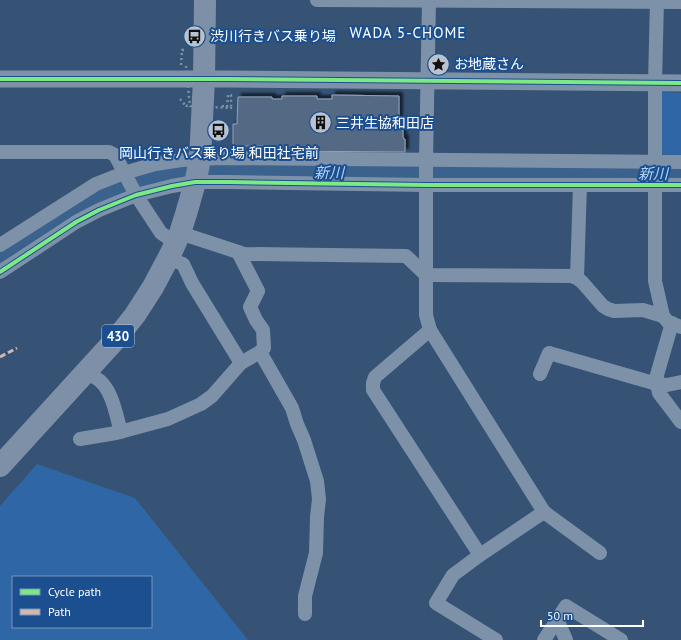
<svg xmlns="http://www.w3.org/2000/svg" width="681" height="640" viewBox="0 0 681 640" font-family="'PT Sans','Noto Sans JP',sans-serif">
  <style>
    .green { fill: #2f66a5; fill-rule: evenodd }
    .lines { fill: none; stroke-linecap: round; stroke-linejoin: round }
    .river { stroke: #3b618d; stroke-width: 24 }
    .building { fill: #526984; stroke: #92a2b6; filter: url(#shadow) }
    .path { stroke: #7d92a8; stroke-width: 2.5; stroke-dasharray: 2 3; stroke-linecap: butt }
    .minor { stroke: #7d92a8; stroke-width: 14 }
    .tertiary { stroke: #7d92a8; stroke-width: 17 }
    .trunk { stroke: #7e90a7; stroke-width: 22 }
    .path-bridge { stroke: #7d92a8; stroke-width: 2.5; stroke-dasharray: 2 3; stroke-linecap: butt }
    .quiet { stroke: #d1b7ad; stroke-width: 3; stroke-dasharray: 6 3; stroke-linecap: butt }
    .cycleway-casing { stroke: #1b4f8f; stroke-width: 6 }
    .cycleway { stroke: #7ce984; stroke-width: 4 }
    .labels { text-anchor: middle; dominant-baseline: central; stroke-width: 4; stroke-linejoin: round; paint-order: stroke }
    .shield { fill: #1b4f8f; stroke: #bbcadd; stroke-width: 1 }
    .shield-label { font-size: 13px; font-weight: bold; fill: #fff }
    .poi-label { font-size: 14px; fill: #fff; stroke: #1b4f8f; text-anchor: start }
    .neighbourhood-label { font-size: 15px; letter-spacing: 1px; fill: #fff; stroke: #1b4f8f }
    .water-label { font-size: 15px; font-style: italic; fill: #b5d3f5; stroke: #1b4f8f }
  </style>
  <defs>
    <filter id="shadow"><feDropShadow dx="3.5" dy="-3.5" stdDeviation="1" flood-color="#0009"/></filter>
  </defs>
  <rect width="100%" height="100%" fill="#365274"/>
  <g class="green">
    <polygon points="662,92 681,93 681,155 660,154"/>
    <path d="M37 464 135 498 248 640H0V506ZM13 577H151V627H13Z"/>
  </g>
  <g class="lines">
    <polyline class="river" points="0,260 90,201 104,195 136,183 185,172 213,171 412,172 432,173 681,173"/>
  </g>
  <polygon class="building" points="332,95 399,96 399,122 403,122 403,138 405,139 405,152 267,151 267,146 233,146 233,124 237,124 238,97 272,97 272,99 282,99 282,96 317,96 317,99 332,99"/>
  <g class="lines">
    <g class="path">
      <polyline points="181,65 182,50 186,50 186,51"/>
      <polyline points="180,99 185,105"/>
      <polyline points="222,106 227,107 228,95 231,95 231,106"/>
    </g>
    <g class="minor">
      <polyline points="317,0 681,2"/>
      <polyline points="429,0 426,160 426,315 430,330 544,512"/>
      <polyline points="657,0 655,83 655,281 663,316 668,322 681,327"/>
      <polyline points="0,152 109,152 115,155 136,195 161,233 167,237 177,240"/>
      <polyline points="180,233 244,254 406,256 426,275 571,276 577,278 582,282 603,306 608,309 614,311 643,310 663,316"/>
      <polyline points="0,245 96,184 124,173 155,164 182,160 219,158 681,162"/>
      <polyline points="169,259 183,264 192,283 241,363"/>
      <polyline points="0,272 76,222 99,210 136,195 172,186 195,182 229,182 427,185 681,185"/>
      <polyline points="577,278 580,185"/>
      <polyline points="672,323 657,375 657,384 659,393 681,422"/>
      <polyline points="430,330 375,377 373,383 373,390 480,555"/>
      <polyline points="260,352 292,408 297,424 304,440 317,481 319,499 317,517 316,553 305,596 305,614"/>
      <path d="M84 374C88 375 93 376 96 378 112 387 116 415 121 432"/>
      <polyline points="540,374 549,353 657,384 667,385 681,382"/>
      <polyline points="80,439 116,433 168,419 201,404 212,396 241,363 260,352 264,348 263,330 256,320 250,307 258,291 238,252"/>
      <polyline points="557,619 566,640"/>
      <polyline points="496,640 436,603 453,575 480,555 544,512 600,553"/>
      <polyline points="544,640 566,606 621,640"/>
    </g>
    <polyline class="tertiary" points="0,79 228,79 681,83"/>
    <polyline class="trunk" points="0,466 116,339 135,315 153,287 171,253 180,233 186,214 196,179 200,159 204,79 205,0"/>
    <g class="path-bridge">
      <polyline points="186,66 190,107"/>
      <polyline points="186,105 187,106 231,108 231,106"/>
    </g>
    <polyline class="quiet" points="0,357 17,348"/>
    <defs>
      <g id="cycleway">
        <polyline points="0,79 228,79 681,83"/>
        <polyline points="0,272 76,222 99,210 136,195 172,186 195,182 229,182 427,185 681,185"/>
      </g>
    </defs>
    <use href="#cycleway" class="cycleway-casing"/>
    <use href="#cycleway" class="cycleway"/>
  </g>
  <defs>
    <symbol id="bus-disc" viewBox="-11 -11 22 22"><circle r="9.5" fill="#b9c2ce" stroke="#1b4f8f"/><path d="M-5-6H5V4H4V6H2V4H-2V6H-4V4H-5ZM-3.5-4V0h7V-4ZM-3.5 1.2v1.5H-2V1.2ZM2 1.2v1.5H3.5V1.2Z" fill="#111"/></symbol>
    <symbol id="sight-disc" viewBox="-11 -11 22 22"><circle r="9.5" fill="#b9c2ce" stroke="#1b4f8f"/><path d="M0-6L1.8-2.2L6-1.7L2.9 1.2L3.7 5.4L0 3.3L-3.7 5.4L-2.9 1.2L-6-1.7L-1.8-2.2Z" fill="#111"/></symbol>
    <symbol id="building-disc" viewBox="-11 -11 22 22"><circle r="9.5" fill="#b9c2ce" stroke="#1b4f8f"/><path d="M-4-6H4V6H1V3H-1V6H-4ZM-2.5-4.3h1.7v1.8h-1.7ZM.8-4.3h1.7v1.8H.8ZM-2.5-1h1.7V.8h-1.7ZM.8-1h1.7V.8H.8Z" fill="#111"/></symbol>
  </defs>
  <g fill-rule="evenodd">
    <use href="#bus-disc" x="182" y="24" width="25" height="25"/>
    <use href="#sight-disc" x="426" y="52" width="25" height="25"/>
    <use href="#building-disc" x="308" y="110" width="25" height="25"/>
    <use href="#bus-disc" x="206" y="118" width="25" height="25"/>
  </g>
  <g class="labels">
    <rect class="shield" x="102" y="325" width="32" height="22" rx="3"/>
    <g class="shield-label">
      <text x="118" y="336">430</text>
    </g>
    <g class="poi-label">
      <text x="210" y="36">渋川行きバス乗り場</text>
      <text x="454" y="64">お地蔵さん</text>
      <text x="336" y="123">三井生協和田店</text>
      <text x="219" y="153" text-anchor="middle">岡山行きバス乗り場 和田社宅前</text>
    </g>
    <g class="neighbourhood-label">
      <text x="408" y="32">WADA 5-CHOME</text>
    </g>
    <g class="water-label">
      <text x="329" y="172">新川</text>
      <text x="653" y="173">新川</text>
    </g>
  </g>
  <rect x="12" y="576" width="140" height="52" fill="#1b4f8f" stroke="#7695bc"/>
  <rect x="20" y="589" width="20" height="6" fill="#7ce984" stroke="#7695bc"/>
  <text x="48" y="596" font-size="12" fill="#ffffff">Cycle path</text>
  <rect x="20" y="609" width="20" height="6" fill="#d1b7ad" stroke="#7695bc"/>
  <text x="48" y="616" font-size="12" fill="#ffffff">Path</text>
  <path d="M541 620v6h102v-6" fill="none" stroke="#ffffff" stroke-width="2"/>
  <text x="547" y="620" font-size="12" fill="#ffffff" stroke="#1b4f8f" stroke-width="3" paint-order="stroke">50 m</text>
</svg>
